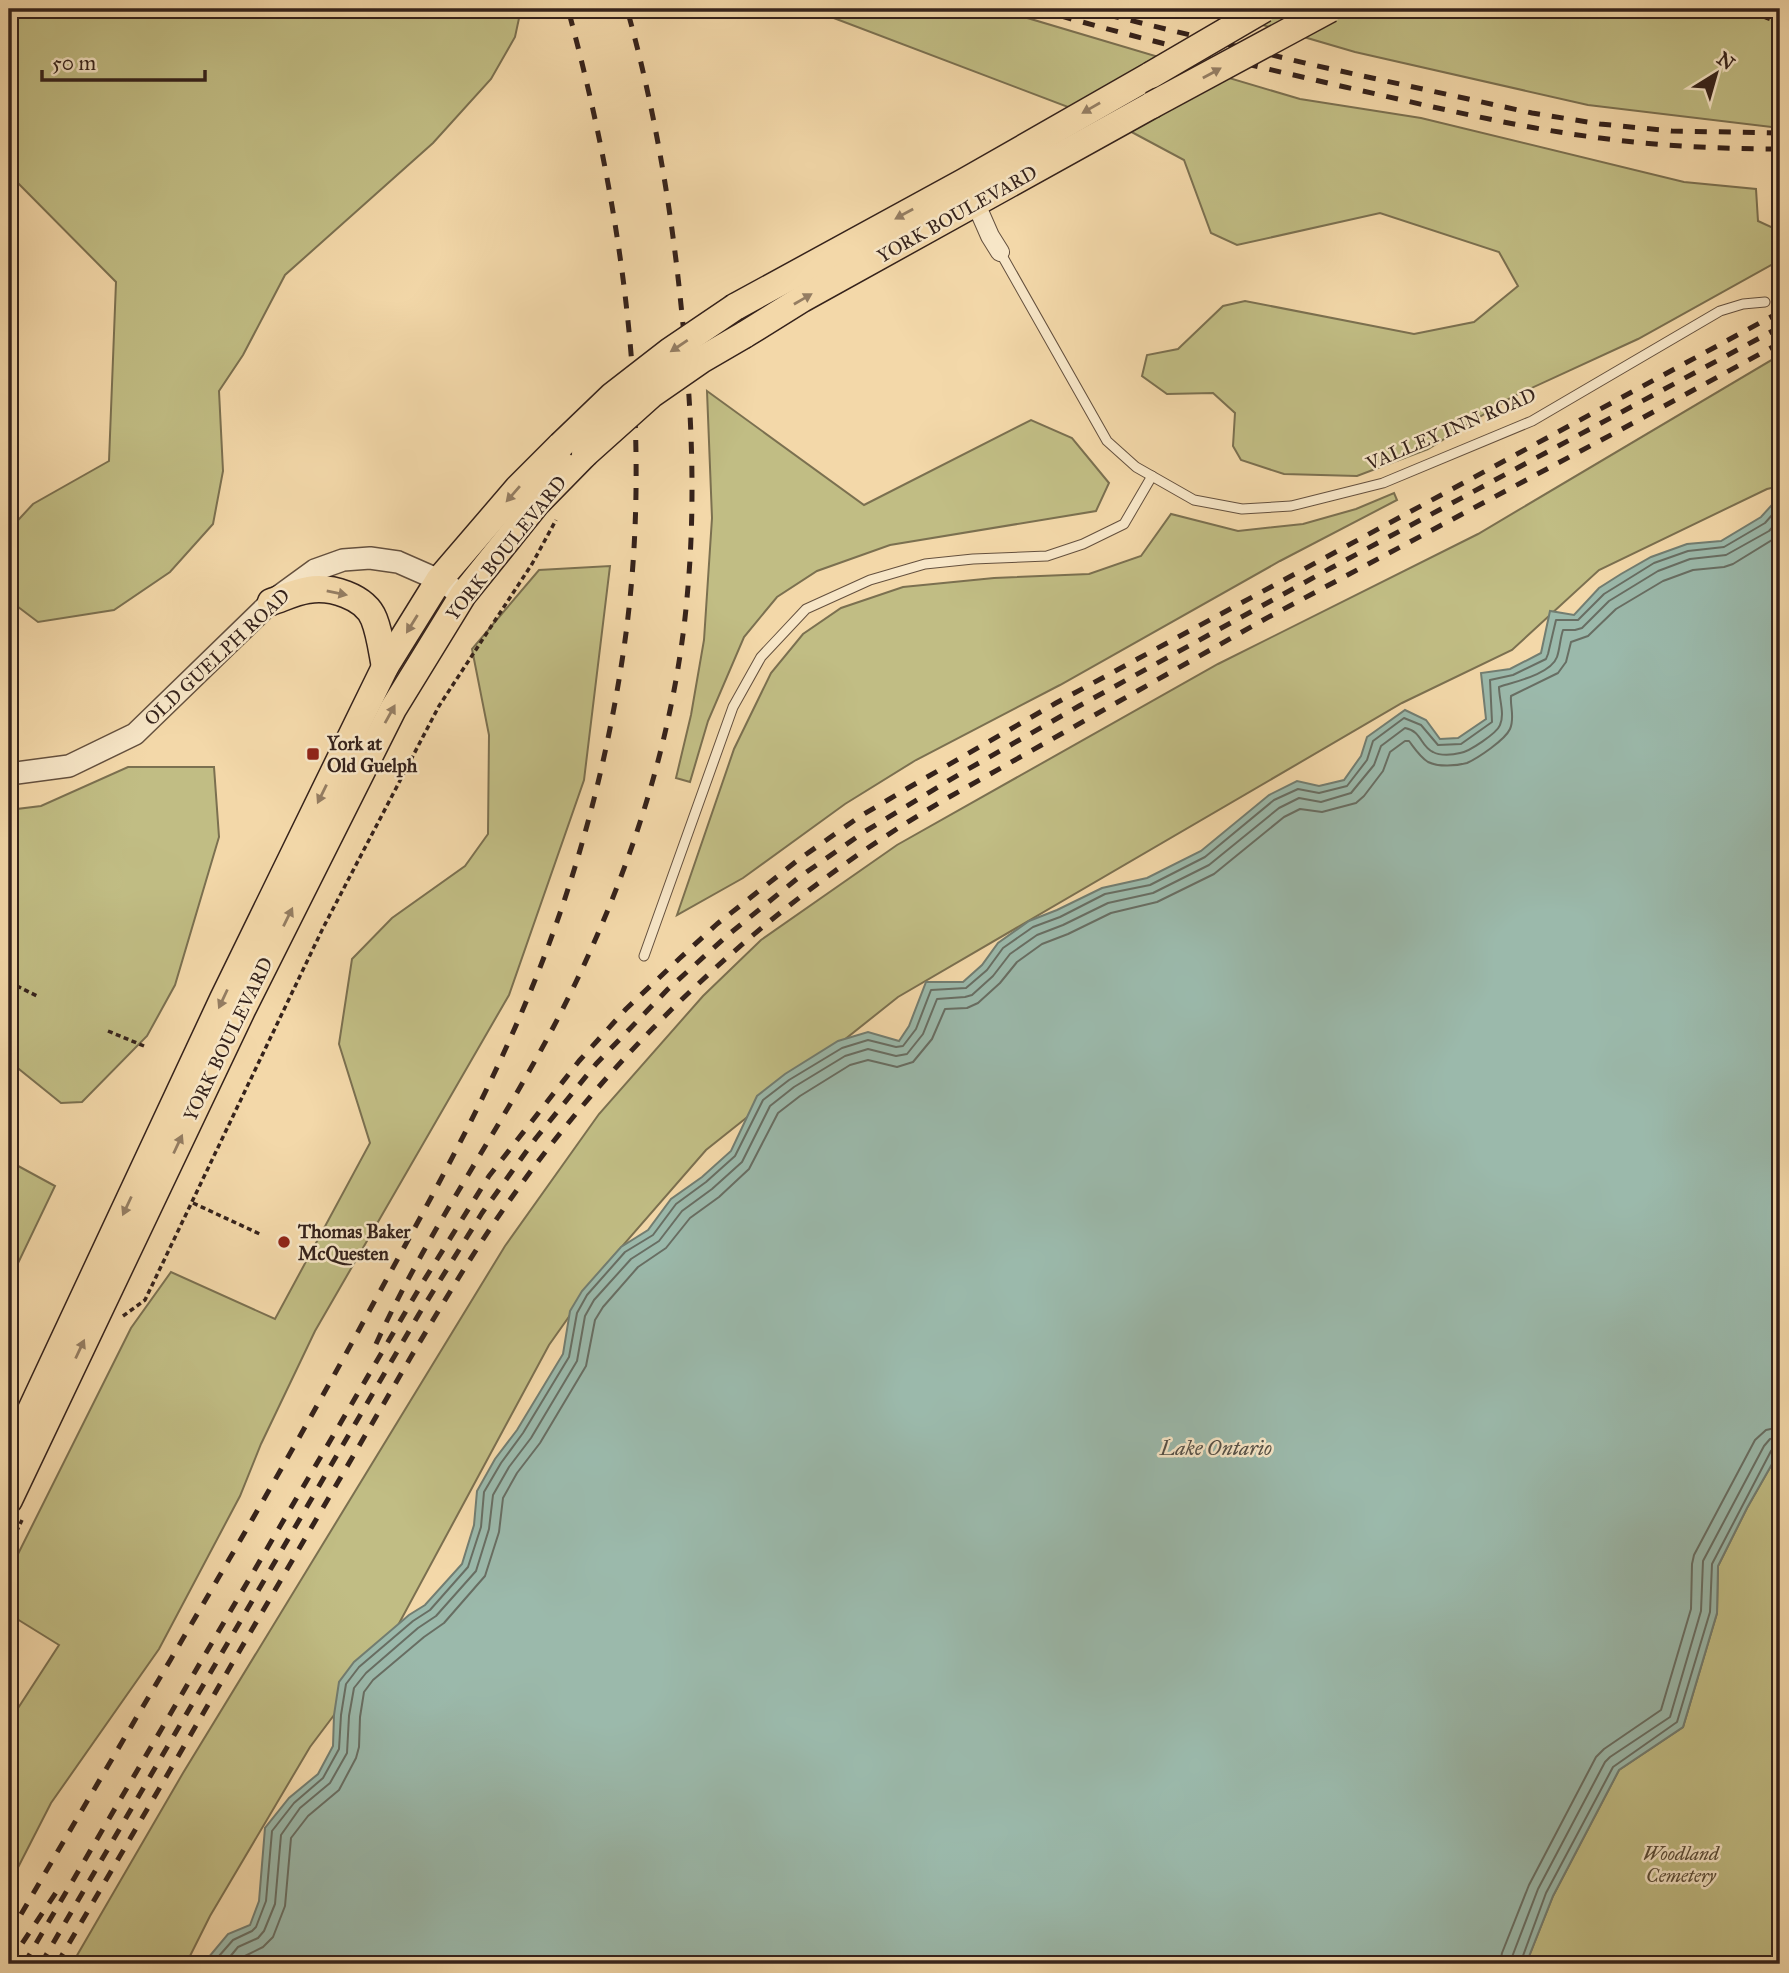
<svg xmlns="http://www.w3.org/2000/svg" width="1789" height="1973" viewBox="0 0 1789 1973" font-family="'IM FELL Great Primer',serif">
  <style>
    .green { fill: #c1bd84; stroke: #7b7050; stroke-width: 2 }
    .water { fill: #9bb9ab; stroke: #727d71; stroke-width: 2 }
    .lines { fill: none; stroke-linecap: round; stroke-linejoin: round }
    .shore { stroke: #686e63; stroke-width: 2 }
    .service-casing { stroke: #64503e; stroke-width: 11 }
    .minor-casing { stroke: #64503e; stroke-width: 20 }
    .tertiary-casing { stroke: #64503e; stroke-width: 24 }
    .primary-casing { stroke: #35221b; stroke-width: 29 }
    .path { stroke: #35221b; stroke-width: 3.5; stroke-dasharray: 5 3.5; stroke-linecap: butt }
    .service { stroke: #f7e6c7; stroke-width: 9 }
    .minor { stroke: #f7e6c7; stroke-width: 18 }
    .tertiary { stroke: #f7e6c7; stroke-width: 21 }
    .primary { stroke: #f3d8a9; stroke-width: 26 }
    .rail { stroke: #35221b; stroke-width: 5; stroke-dasharray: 12 12; stroke-linecap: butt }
    .primary-bridge-casing { stroke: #35221b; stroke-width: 29; stroke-linecap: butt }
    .primary-bridge { stroke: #f3d8a9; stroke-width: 26 }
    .oneway { fill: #947d62 }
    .poi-dot { fill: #8f2418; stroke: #f7e6c7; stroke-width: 2.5 }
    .labels { text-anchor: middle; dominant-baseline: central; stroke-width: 5; stroke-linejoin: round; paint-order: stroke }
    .street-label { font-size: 19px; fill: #35221b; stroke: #f7e6c7 }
    .poi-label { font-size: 19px; font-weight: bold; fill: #35221b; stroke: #f7e6c7; text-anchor: start }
    .park-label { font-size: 19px; font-style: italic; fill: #584935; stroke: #f7e6c7 }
    .water-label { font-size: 21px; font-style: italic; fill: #544f46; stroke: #f7e6c7 }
  </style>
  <rect width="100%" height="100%" fill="#f3d8a9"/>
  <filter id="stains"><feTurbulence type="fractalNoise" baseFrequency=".00286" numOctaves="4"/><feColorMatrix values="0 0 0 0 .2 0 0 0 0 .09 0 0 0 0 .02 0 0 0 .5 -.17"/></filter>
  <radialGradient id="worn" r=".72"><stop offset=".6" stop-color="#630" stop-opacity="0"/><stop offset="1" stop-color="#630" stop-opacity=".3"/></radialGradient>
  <g class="green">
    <polygon points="9,9 521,9 515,37 491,79 433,143 285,275 243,355 219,391 223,471 213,524 170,572 114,610 38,622 9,600 9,530 33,504 109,461 116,282 9,174"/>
    <polygon points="810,9 997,9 1300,99 1421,118 1684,182 1756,189 1758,221 1780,231 1780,260 1638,339 1512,397 1428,449 1357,476 1284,474 1241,460 1233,446 1235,413 1213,393 1167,394 1142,376 1147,355 1178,349 1223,306 1245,301 1414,334 1474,322 1518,286 1499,252 1380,213 1237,245 1211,233 1184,160 1126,129"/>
    <polygon points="1208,9 1780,9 1780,128 1588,105 1355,52"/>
    <polygon points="1780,355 1780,486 1767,489 1599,570 1512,650 1402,703 898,997 706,1150 604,1267 549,1345 389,1642 310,1747 210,1916 186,1964 72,1964 183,1773 505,1246 599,1114 703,996 761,940 897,845 1218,664 1478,534"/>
    <polygon points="707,391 864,505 1031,420 1072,438 1109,483 1096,511 890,545 817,571 777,597 744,637 708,721 690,782 676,778 691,715 704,640 712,518"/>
    <polygon points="1394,493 1397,500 1280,561 1060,685 916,760 845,804 743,878 677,915 734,749 771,673 803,634 841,608 903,587 994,578 1089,574 1141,556 1171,514 1238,531 1303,524 1356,509"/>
    <polygon points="610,566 584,780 509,995 315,1331 261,1444 240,1496 159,1649 51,1803 9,1885 9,1722 59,1645 9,1614 9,1572 131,1328 171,1272 275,1319 370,1143 339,1044 352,959 392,918 465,866 488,834 489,735 472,649 539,570"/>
    <polygon points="128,767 214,767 219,837 175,985 147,1036 82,1102 61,1103 9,1061 9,810 41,806"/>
    <polygon points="9,1161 55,1186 9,1282"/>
    <polygon points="1780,1450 1780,1964 1526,1964 1553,1896 1619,1770 1683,1727 1717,1613 1718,1566 1747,1508"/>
  </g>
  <polygon class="water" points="1780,496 1780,1450 1747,1508 1718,1566 1717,1613 1683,1727 1619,1770 1553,1896 1526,1964 203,1964 228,1934 250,1925 259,1901 265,1828 289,1798 318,1774 333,1746 334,1715 339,1682 354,1662 409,1615 425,1605 462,1564 474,1525 477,1491 495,1459 517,1430 563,1354 570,1311 582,1291 621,1247 648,1230 671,1199 702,1177 731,1151 757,1096 785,1074 838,1041 868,1032 899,1041 909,1026 926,982 963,982 982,965 998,943 1029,921 1057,910 1102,888 1147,878 1201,851 1269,795 1297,781 1319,786 1344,780 1361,756 1367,737 1405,710 1426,720 1440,739 1458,738 1486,719 1481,673 1510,669 1541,653 1550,611 1574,615 1599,588 1621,574 1651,557 1687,544 1721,541 1761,517"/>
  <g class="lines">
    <g class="shore">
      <polyline points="212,1964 233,1940 252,1931 256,1927 266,1901 272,1831 294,1803 323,1778 339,1749 341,1715 346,1684 359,1667 413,1621 430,1610 468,1567 481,1527 484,1492 501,1463 523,1433 569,1357 577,1313 587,1295 625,1252 653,1235 676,1204 706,1182 735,1156 763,1100 789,1080 842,1048 868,1040 896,1047 903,1046 916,1029 931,990 966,988 987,970 1003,948 1033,927 1060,917 1105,894 1150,885 1205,857 1274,800 1298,789 1319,793 1347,786 1367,760 1373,741 1404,718 1421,725 1438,745 1461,744 1492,722 1490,680 1513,675 1546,659 1548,654 1556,620 1578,620 1604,594 1654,563 1688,551 1724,547 1765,523 1780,506"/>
      <path d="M224 1964 238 1947 258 1938 264 1931 275 1904 281 1835 300 1808 330 1783 347 1753 349 1716 354 1688 366 1673 418 1628 436 1616 476 1571 489 1529 493 1495 509 1467 531 1438 577 1361 585 1316 594 1300 631 1259 659 1241 682 1211 712 1189 742 1162 770 1106 794 1087 845 1056 868 1049 896 1056 907 1054 923 1034 937 999 965 997 972 995 993 976 1010 954 1037 935 1063 925 1108 903 1153 893 1209 865 1279 808 1299 798 1321 802 1351 793 1374 765 1381 746 1405 728C1422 731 1420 746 1433 752 1440 756 1453 755 1460 753 1469 752 1497 733 1500 725 1505 714 1499 699 1499 687 1514 682 1551 674 1557 657 1560 648 1560 639 1563 630H1575L1582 628 1609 601 1658 571 1690 559 1726 555 1769 531 1780 519"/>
      <path d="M237 1964 245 1956 263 1947 273 1937 285 1906 291 1838 308 1816 339 1790 356 1758 359 1747 360 1717 364 1692 373 1680 424 1637 444 1623 485 1576 499 1532 503 1498 517 1473 540 1443 586 1366 595 1320 603 1307 638 1267 666 1248 690 1218 719 1197 749 1169 778 1113 800 1096 850 1065 868 1060 897 1067 913 1062 932 1039 945 1009 967 1008 978 1003 1000 983 1017 962 1042 944 1068 934 1111 913 1157 902 1214 874 1284 817 1300 809 1322 812 1356 803 1364 796 1383 771 1390 752 1405 741H1409C1415 749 1420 757 1428 762 1438 767 1456 766 1467 763 1478 758 1505 740 1510 729 1515 718 1510 707 1511 696L1558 673 1566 662 1571 642 1588 636 1616 609 1663 581 1693 570 1724 567 1733 564 1780 535"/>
      <polyline points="1500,1964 1502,1953 1529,1885 1596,1757 1604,1749 1661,1710 1691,1609 1692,1564 1694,1555 1755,1440 1766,1430 1780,1427"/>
      <polyline points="1511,1964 1512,1957 1538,1889 1605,1762 1610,1757 1670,1717 1701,1611 1703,1561 1764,1446 1770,1439 1780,1438"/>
      <polyline points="1520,1964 1546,1893 1613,1767 1677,1722 1710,1612 1712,1564 1771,1451 1774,1447 1780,1446"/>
    </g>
    <defs>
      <g id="service">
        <polyline points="1000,252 1107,441 1136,467 1194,500 1242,509 1291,506 1383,483 1532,421 1720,311 1743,304 1765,302"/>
        <polyline points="644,956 733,707 761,657 806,609 870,580 925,564 973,559 1047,556 1083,544 1124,524 1152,476"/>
      </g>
      <polyline id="minor" points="972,195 990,236 1000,252"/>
      <polyline id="tertiary" points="9,774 69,766 135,734 271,602 315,570 343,560 370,558 398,562 439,580 463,595"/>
      <g id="primary">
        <polyline points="735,307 964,182 1151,75"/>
        <polyline points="744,335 802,299 1152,105"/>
        <path d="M271 602C283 598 295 592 308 590 330 586 365 596 374 619 380 634 382 652 385 667"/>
        <polyline points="9,1457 223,999 385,667 439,580 518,488 561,445"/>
        <polyline points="9,1500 242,1010 393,709 463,595 537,503 585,454"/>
      </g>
    </defs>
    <use href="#service" class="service-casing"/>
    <use href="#minor" class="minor-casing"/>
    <use href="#tertiary" class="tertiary-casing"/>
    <use href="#primary" class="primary-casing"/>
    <g class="path">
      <polyline points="1741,9 1780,23"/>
      <polyline points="9,982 37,996"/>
      <polyline points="108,1031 144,1046"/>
      <polyline points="193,1203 262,1235"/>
      <polyline points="123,1316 145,1300 323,928 439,706 532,564 556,520"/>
      <polyline points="9,1547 22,1520"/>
    </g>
    <use href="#service" class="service"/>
    <use href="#minor" class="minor"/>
    <use href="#tertiary" class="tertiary"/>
    <use href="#primary" class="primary"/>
    <g class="rail">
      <path d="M1037 9C1138 39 1242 63 1345 87 1430 106 1514 127 1600 138 1660 146 1720 149 1780 149"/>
      <polyline points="1084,9 1313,65 1532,113 1600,124 1672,131 1780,133"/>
      <path d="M376 1344C433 1219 516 1108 575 984 633 863 675 732 687 598 696 504 692 409 682 315 672 212 655 109 627 9"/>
      <path d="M9 1935C126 1733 248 1533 360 1328 418 1221 479 1115 526 1002 572 893 604 778 622 661 656 444 625 219 568 9"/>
      <polyline points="9,1963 57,1891"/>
      <polyline points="24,1964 423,1282 489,1176 579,1061 626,1009 680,958 717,924 798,860 859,817 908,788 1056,703 1780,312"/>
      <polyline points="41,1964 419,1314 482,1213 536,1138 596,1064 668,989 728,935 798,878 864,832 963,772 1079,706 1331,568 1780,327"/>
      <path d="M57 1964 412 1355C439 1310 466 1264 496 1220 583 1092 692 978 816 885 857 854 900 826 944 800L1265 619 1622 429 1780 343"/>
    </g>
    <defs>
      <g id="primary-bridge">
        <polyline points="1151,75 1264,9"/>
        <polyline points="1152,105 1330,9"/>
        <polyline points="561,445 612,396 670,351 735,307"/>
        <polyline points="585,454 652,394 701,360 744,335"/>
      </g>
    </defs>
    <use href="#primary-bridge" class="primary-bridge-casing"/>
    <use href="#primary-bridge" class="primary-bridge"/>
  </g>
  <defs><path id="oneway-solid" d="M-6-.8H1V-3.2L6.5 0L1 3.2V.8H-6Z" transform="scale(1.75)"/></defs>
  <g class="oneway">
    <use href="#oneway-solid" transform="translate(1212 73) rotate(-29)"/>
    <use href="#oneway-solid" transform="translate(1091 108) rotate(150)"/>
    <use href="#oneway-solid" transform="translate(904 214) rotate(151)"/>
    <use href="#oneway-solid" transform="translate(803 299) rotate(-30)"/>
    <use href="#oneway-solid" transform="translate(679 346) rotate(146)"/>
    <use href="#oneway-solid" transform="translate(513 494) rotate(131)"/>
    <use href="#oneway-solid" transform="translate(337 593) rotate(11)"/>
    <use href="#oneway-solid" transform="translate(412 624) rotate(122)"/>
    <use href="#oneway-solid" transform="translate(390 714) rotate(-61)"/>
    <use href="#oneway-solid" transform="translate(322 794) rotate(116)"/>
    <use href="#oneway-solid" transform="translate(288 917) rotate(-64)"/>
    <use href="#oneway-solid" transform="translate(223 999) rotate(115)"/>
    <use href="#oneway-solid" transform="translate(178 1144) rotate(-65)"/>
    <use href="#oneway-solid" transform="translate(127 1206) rotate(115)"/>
    <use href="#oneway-solid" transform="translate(80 1349) rotate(-65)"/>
  </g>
  <g class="poi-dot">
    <rect x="306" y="747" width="14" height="14" rx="3.5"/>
    <circle cx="284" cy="1242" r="7"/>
  </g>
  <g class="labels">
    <g class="street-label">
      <text transform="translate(957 214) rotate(-29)">YORK BOULEVARD</text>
      <text transform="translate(1451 429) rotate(-23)">VALLEY INN ROAD</text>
      <text transform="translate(506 548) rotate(-51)">YORK BOULEVARD</text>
      <text transform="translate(217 657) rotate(-43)">OLD GUELPH ROAD</text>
      <text transform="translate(228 1039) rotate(-64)">YORK BOULEVARD</text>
    </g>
    <g class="poi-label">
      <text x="327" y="743">York at<tspan x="327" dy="22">Old Guelph</tspan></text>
      <text x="298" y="1231">Thomas Baker<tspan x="298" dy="22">McQuesten</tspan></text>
    </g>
    <g class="park-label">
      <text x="1681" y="1853">Woodland<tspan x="1681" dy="22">Cemetery</tspan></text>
    </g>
    <g class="water-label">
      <text x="1216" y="1448">Lake Ontario</text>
    </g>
  </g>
  <rect width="1789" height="1973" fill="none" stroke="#f3d8a9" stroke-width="35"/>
  <rect x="10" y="10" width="1768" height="1952" fill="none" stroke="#35221b" stroke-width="3.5"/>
  <rect x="18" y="18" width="1754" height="1938" fill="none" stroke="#35221b" stroke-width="2"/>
  <g transform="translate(1716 74) rotate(37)" stroke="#f7e6c7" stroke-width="5" paint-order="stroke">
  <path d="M0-5L12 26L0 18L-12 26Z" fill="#35221b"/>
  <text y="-10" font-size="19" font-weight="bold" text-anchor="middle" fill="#35221b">N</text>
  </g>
  <path d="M42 70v10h163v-10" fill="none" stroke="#35221b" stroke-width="3.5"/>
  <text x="52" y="70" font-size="21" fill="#35221b" stroke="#f7e6c7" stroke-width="5" paint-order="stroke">50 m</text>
  <rect width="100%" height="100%" filter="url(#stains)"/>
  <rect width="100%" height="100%" fill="url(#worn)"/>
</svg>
